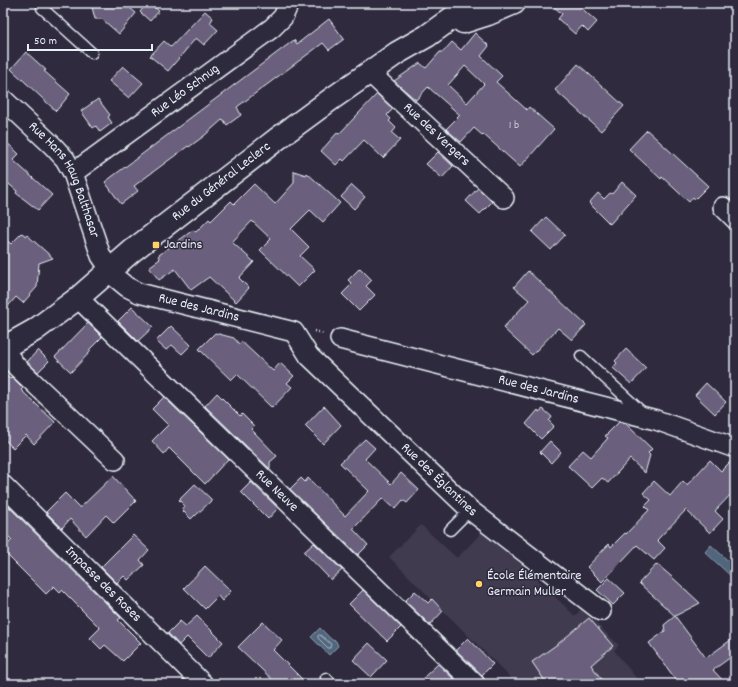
<svg xmlns="http://www.w3.org/2000/svg" width="738" height="687" viewBox="0 0 738 687" font-family="Dekko,sans-serif">
  <style>
    .built { fill: #413a50 }
    .water { fill: #51667c; stroke: #8d9eae }
    .lines { fill: none; stroke-linecap: round; stroke-linejoin: round }
    .shore { stroke: #acb9c6; stroke-width: 1 }
    .building { fill: #6b5f7c; stroke: #e8f1f8; fill-rule: evenodd }
    .lane-casing { stroke: #e8f1f8; stroke-width: 13 }
    .street-casing { stroke: #e8f1f8; stroke-width: 22 }
    .secondary-casing { stroke: #e8f1f8; stroke-width: 25 }
    .path { stroke: #e8f1f8; stroke-width: 2.5; stroke-dasharray: 1 3; stroke-linecap: butt }
    .lane { stroke: #2f2a3d; stroke-width: 10 }
    .street { stroke: #2f2a3d; stroke-width: 19 }
    .secondary { stroke: #2f2a3d; stroke-width: 22 }
    .poi-dot { fill: #ffd166; stroke: #2f2a3d; stroke-width: 1.5 }
    .labels { text-anchor: middle; dominant-baseline: central; stroke-width: 3; stroke-linejoin: round; paint-order: stroke }
    .number-label { font-size: 12px; fill: #c9ccd9 }
    .street-label { font-size: 14px; fill: #e8f1f8; stroke: #2f2a3d }
    .poi-label { font-size: 14px; fill: #e8f1f8; stroke: #2f2a3d; text-anchor: start }
  </style>
  <rect width="100%" height="100%" fill="#2f2a3d"/>
  <filter id="ink" filterUnits="userSpaceOnUse"><feTurbulence type="fractalNoise" baseFrequency=".025" numOctaves="2"/><feDisplacementMap in="SourceGraphic" scale="8" xChannelSelector="R" yChannelSelector="G"/><feConvolveMatrix kernelMatrix="1 2 1 2 8 2 1 2 1" color-interpolation-filters="sRGB"/></filter>
  <g filter="url(#ink)">
    <polygon class="built" points="421,525 457,558 485,529 575,616 581,609 619,645 614,650 641,684 517,684 389,557"/>
    <g class="water">
      <polygon points="711,545 735,567 735,578 734,579 705,552"/>
      <polygon points="320,628 332,640 336,641 338,646 329,655 311,637"/>
    </g>
    <g class="lines">
      <polygon class="shore" points="320,635 331,644 330,648 328,648 318,638 318,636"/>
    </g>
    <g class="building">
      <polygon points="91,3 124,3 136,13 119,34 102,19 95,19"/>
      <polygon points="147,3 150,3 159,11 150,21 140,12"/>
      <polygon points="550,3 576,3 597,22 588,32 582,26 575,34 558,19 562,14"/>
      <polygon points="205,11 213,18 210,23 218,30 204,45 196,38 168,71 150,56 164,41 171,47"/>
      <polygon points="329,19 344,39 329,50 323,43 237,107 241,115 227,125 223,119 204,136 189,147 188,146 134,186 138,191 121,204 105,182 294,40 297,44"/>
      <path d="M475 33 489 46 481 56 502 76 496 82 527 110 529 107 554 129 520 167 483 134 482 135 474 128 461 142 446 129 460 115 428 87 416 100 394 81 420 63 426 68 440 52H443L452 42 461 50ZM465 66 484 84 467 103 448 85Z"/>
      <polygon points="26,52 46,70 44,71 70,94 56,111 11,69"/>
      <polygon points="578,64 624,106 601,131 555,90"/>
      <polygon points="123,66 143,83 129,98 109,81"/>
      <polygon points="377,94 393,109 387,115 391,119 389,121 396,128 392,133 400,140 383,158 364,140 344,161 342,159 336,165 321,151 337,133 339,134"/>
      <polygon points="98,99 110,115 108,117 112,123 100,132 96,126 93,128 81,111"/>
      <polygon points="647,130 708,186 695,199 693,197 689,202 662,177 661,179 629,149"/>
      <polygon points="3,139 19,154 13,160 52,195 38,210 16,193 17,191 3,179"/>
      <polygon points="438,152 453,166 442,178 426,164"/>
      <polygon points="294,171 306,175 307,173 340,203 323,222 310,210 291,229 309,247 300,256 315,270 298,287 260,250 271,239 252,221 232,242 254,262 239,278 249,288 236,302 209,277 191,290 175,269 159,280 149,267 160,259 158,256 159,255 193,230 196,232 209,219 211,221 231,201 234,204 254,184 275,204 294,183"/>
      <polygon points="622,182 636,195 610,224 589,203 598,193 604,199 610,193 612,194"/>
      <polygon points="352,185 365,197 354,209 341,197"/>
      <polygon points="478,188 492,202 480,214 466,201"/>
      <polygon points="546,217 565,235 551,250 532,232"/>
      <polygon points="22,233 26,236 27,235 53,258 39,263 37,287 23,303 16,297 3,312 3,237 11,244"/>
      <polygon points="360,268 372,280 366,286 375,295 359,311 342,294 352,284 348,280"/>
      <polygon points="528,271 586,325 572,340 558,328 532,355 503,328 529,300 514,287"/>
      <polygon points="132,307 153,327 138,341 118,321"/>
      <polygon points="88,323 102,337 89,350 91,351 71,372 55,357"/>
      <polygon points="171,326 191,345 182,354 172,345 166,350 156,341"/>
      <polygon points="215,333 234,338 239,344 242,342 273,371 280,363 294,376 287,383 292,387 272,408 237,374 231,380 199,349"/>
      <polygon points="626,349 646,368 631,384 613,368 617,363 615,361"/>
      <polygon points="38,350 49,361 38,372 27,362"/>
      <polygon points="3,373 10,379 12,377 23,388 21,390 55,422 34,444 26,435 13,448 3,438"/>
      <polygon points="706,383 726,402 715,414 695,395"/>
      <polygon points="217,393 240,416 242,414 254,426 251,429 277,456 270,462 270,469 205,406"/>
      <polygon points="164,397 228,459 205,484 169,448 164,454 152,441 168,425 152,409"/>
      <polygon points="324,406 341,425 323,444 305,426"/>
      <polygon points="543,409 552,417 549,421 554,426 541,439 526,424 538,410 539,412"/>
      <polygon points="619,422 625,423 652,449 648,453 650,455 645,473 630,459 608,483 602,478 592,488 568,466 583,450 591,457 608,438 605,436"/>
      <polygon points="365,439 375,448 365,459 391,484 401,473 419,490 407,503 403,500 395,509 383,498 353,529 368,545 358,555 290,489 301,478 305,482 308,478 345,516 369,491 340,463"/>
      <polygon points="550,441 561,452 551,463 540,452"/>
      <polygon points="733,459 735,459 735,490 715,511 723,519 710,533 686,510 657,540 665,548 654,560 637,545 602,582 587,567 609,544 611,547 625,533 626,534 649,510 645,506 651,500 643,493 654,481 670,496 683,481 687,485 710,460 721,471"/>
      <polygon points="113,476 136,501 114,523 106,515 86,536 70,519 62,528 46,512 65,493 80,508"/>
      <polygon points="251,482 278,508 268,519 241,492"/>
      <polygon points="195,484 212,500 195,516 195,515 191,519 182,510 185,506 179,500"/>
      <polygon points="3,501 121,618 118,620 141,643 123,661 105,645 101,649 90,638 100,628 62,590 60,592 54,586 46,594 3,551 3,549 12,540 3,531"/>
      <polygon points="133,535 149,550 140,560 144,565 128,580 124,576 117,583 101,567"/>
      <polygon points="314,543 342,570 331,580 304,552"/>
      <polygon points="657,564 673,578 700,603 675,616 639,583"/>
      <polygon points="205,566 231,591 222,601 218,596 205,609 184,588"/>
      <polygon points="609,578 625,593 613,605 597,590"/>
      <polygon points="363,590 401,627 387,641 349,604"/>
      <polygon points="415,591 428,603 432,599 443,611 430,625 405,601"/>
      <polygon points="197,616 223,642 208,658 187,637 179,645 168,633 180,621 186,626"/>
      <polygon points="675,616 706,658 735,637 735,654 713,670 726,684 679,684 649,643 665,631 664,625"/>
      <polygon points="589,618 613,646 591,665 605,684 547,684 532,662 559,643"/>
      <polygon points="263,622 282,640 273,650 307,684 277,684 238,647"/>
      <polygon points="468,638 493,664 482,675 456,650"/>
      <polygon points="369,643 387,660 371,677 353,660"/>
      <polygon points="438,664 459,684 431,684 424,677"/>
    </g>
    <g class="lines">
      <defs>
        <g id="lane">
          <polyline points="42,8 92,53"/>
          <polyline points="581,356 643,413"/>
          <polyline points="450,530 470,510"/>
          <polyline points="326,678 332,684"/>
        </g>
        <g id="street">
          <path id="s1" d="M369 72 504 198"/>
          <path id="s2" d="M3 99 53 146 65 159 73 173 101 256 116 278 127 287 139 293 294 332 309 356 470 510 601 611"/>
          <path id="s3" d="M73 173 272 28 283 17 289 3"/>
          <polyline points="723,207 735,219"/>
          <path id="s4" d="M78 298 475 684"/>
          <path id="s5" d="M340 339 656 420 735 448"/>
          <polyline points="3,348 16,366 115,460"/>
          <path id="s6" d="M3 485 203 684"/>
        </g>
        <g id="secondary">
          <polyline points="463,22 488,14 514,3"/>
          <path id="s7" d="M3 348 35 330 78 298 132 251 281 136 330 100 397 53 427 36 452 18 480 3"/>
        </g>
      </defs>
      <use href="#lane" class="lane-casing"/>
      <use href="#street" class="street-casing"/>
      <use href="#secondary" class="secondary-casing"/>
      <polyline class="path" points="314,331 325,334"/>
      <use href="#lane" class="lane"/>
      <use href="#street" class="street"/>
      <use href="#secondary" class="secondary"/>
    </g>
  </g>
  <g class="poi-dot">
    <rect x="152" y="241" width="8" height="8" rx="2"/>
    <circle cx="479" cy="584" r="4"/>
  </g>
  <g class="labels">
    <g class="number-label">
      <text x="514" y="125">1 b</text>
    </g>
    <g class="street-label">
      <text stroke="none"><textPath href="#s3" startOffset="139">Rue Léo Schnug</textPath></text>
      <text stroke="none"><textPath href="#s1" startOffset="92">Rue des Vergers</textPath></text>
      <text stroke="none"><textPath href="#s2" startOffset="104">Rue Hans Haug Balthasar</textPath></text>
      <text stroke="none"><textPath href="#s7" startOffset="275">Rue du Général Leclerc</textPath></text>
      <text stroke="none"><textPath href="#s2" startOffset="306">Rue des Jardins</textPath></text>
      <text stroke="none"><textPath href="#s5" startOffset="205">Rue des Jardins</textPath></text>
      <text stroke="none"><textPath href="#s2" startOffset="612">Rue des Églantines</textPath></text>
      <text stroke="none"><textPath href="#s4" startOffset="277">Rue Neuve</textPath></text>
      <text stroke="none"><textPath href="#s6" startOffset="141">Impasse des Roses</textPath></text>
    </g>
    <g class="poi-label">
      <text x="164" y="245">Jardins</text>
      <text x="487" y="576">École Élémentaire<tspan x="487" dy="16">Germain Muller</tspan></text>
    </g>
  </g>
  <rect width="738" height="687" fill="none" stroke="#2f2a3d" stroke-width="16"/>
  <rect x="8" y="8" width="722" height="671" fill="none" stroke="#e8f1f8" stroke-width="1.5" filter="url(#ink)"/>
  <path d="M28 44v6h124v-6" fill="none" stroke="#e8f1f8" stroke-width="2"/>
  <text x="34" y="44" font-size="12" fill="#e8f1f8" stroke="#2f2a3d" stroke-width="3" paint-order="stroke">50 m</text>
</svg>
